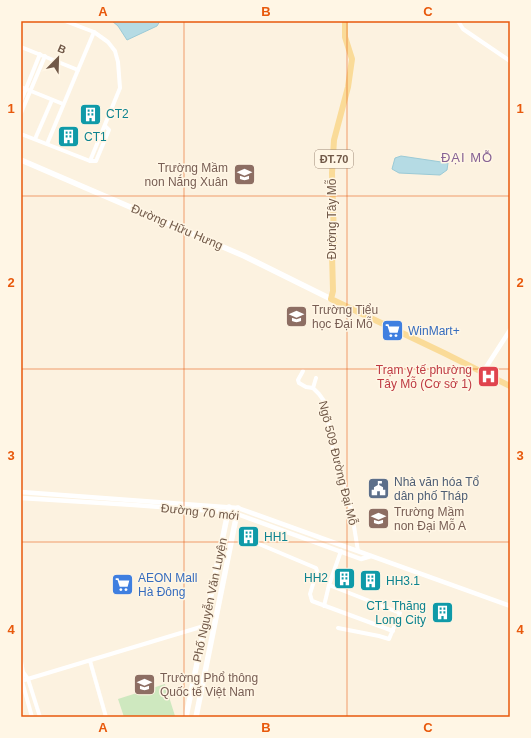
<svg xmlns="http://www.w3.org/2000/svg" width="531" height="738" viewBox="0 0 531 738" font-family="Arial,sans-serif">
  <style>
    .green { fill: #cee8bf }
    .water { fill: #b5dbe4; stroke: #9bcad6 }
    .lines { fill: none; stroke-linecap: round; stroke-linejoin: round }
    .minor { stroke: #fff; stroke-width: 4 }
    .tertiary { stroke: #fff; stroke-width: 4.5 }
    .secondary { stroke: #fff; stroke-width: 5.5 }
    .primary { stroke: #fadb98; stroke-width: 6 }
    .grid { fill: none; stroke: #e8590c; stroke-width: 1; stroke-opacity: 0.55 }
    .labels { text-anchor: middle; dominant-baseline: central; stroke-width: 3; stroke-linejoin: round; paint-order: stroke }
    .shield { fill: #fff6e5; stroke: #9c8877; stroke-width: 1 }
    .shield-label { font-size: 11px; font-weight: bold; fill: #715948 }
    .culture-label { font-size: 12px; fill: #0d838f; stroke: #fff6e5; text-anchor: start }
    .education-label { font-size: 12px; fill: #785e54; stroke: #fff6e5; text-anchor: start }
    .street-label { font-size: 12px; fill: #715948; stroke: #fff6e5 }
    .shop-label { font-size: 12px; fill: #366cbe; stroke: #fff6e5; text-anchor: start }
    .health-label { font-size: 12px; fill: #be3a42; stroke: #fff6e5; text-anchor: end }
    .service-label { font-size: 12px; fill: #4e5e75; stroke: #fff6e5; text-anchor: start }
    .neighbourhood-label { font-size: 13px; letter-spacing: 1px; fill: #876395; stroke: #fff6e5 }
    .neatline { fill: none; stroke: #e8590c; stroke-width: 1.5 }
    .grid-label { font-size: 13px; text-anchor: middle; font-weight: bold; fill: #e8590c }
  </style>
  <rect width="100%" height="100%" fill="#fcf2e0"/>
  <polygon class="green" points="165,684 175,716 170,717 124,717 118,699"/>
  <g class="water">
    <polygon points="112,21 160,21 157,26 127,40 118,26"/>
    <polygon points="401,156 448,163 447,170 440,175 399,173 392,169 395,158"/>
  </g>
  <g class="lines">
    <g class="minor">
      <polyline points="65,21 94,32 108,42 115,51 118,62 120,88 90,161"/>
      <polyline points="458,21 463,29 510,61"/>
      <polyline points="509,21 510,21"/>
      <polyline points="21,47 78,70 94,32"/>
      <polyline points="21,87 63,104"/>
      <polyline points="21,101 40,54"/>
      <polyline points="21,113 45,56"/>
      <polyline points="21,134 90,161 96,161 109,130 105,126"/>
      <polyline points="35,139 52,100"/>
      <polyline points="47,144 78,70"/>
      <polyline points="303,371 298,380 299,383 306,387 313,388"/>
      <polyline points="316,378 313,388 319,394 324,401 337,469 344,481 352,514 358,551"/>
      <polyline points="259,544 316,568 317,571 310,594 312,601 393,631"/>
      <polyline points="329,585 341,551"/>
      <polyline points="324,606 329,585 400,613 389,639 379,636 338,628"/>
      <polyline points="21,661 23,672 22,681 32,717"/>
      <polyline points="90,661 106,717"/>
      <polyline points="23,672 28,679 40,717"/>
      <polyline points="21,681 204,626 214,628"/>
    </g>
    <g class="tertiary">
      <polyline points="483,372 510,330"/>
      <polyline points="21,492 238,508 510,606"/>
      <polyline points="21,498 134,505 227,512 237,514 361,559 371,556"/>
    </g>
    <g class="secondary">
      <polyline points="21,160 244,256 331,299"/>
      <polyline points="186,717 229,507"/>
      <polyline points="196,717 238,508"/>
    </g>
    <polyline class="primary" points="345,21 345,37 352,59 348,87 334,140 332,173 334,240 332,254 333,291 331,299 444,353 510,386"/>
  </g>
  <path class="grid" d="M184 21V717M347 21V717M21 196H510M21 369H510M21 542H510"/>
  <defs>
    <symbol id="building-square" viewBox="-11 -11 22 22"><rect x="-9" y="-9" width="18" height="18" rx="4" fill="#0f9aa8" stroke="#fff6e5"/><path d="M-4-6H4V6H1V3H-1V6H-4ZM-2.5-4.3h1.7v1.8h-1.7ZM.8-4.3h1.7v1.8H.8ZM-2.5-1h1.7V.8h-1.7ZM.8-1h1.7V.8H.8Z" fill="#fff"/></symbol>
    <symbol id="school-square" viewBox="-11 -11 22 22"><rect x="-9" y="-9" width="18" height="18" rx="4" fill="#8d6e63" stroke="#fff6e5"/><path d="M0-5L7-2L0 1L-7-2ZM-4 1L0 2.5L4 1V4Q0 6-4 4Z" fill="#fff"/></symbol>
    <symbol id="supermarket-square" viewBox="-11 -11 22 22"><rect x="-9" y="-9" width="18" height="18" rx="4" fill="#3f7fe0" stroke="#fff6e5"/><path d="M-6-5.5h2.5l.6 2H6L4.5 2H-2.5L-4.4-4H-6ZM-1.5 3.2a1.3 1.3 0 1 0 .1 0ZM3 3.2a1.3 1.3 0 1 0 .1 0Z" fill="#fff"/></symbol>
    <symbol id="hospital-square" viewBox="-11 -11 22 22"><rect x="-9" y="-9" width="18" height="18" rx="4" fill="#e0444e" stroke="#fff6e5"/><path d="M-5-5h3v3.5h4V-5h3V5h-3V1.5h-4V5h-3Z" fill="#fff"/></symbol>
    <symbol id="civic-square" viewBox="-11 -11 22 22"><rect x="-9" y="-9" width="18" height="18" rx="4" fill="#5c6f8a" stroke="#fff6e5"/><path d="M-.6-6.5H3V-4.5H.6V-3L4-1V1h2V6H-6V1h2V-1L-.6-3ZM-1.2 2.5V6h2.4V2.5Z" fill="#fff"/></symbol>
  </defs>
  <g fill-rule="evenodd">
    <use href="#building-square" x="78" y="102" width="25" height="25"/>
    <use href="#building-square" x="56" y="124" width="25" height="25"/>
    <use href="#school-square" x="232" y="162" width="25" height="25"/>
    <use href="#school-square" x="284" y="304" width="25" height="25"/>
    <use href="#supermarket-square" x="380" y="318" width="25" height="25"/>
    <use href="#hospital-square" x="476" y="364" width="25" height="25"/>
    <use href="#civic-square" x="366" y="476" width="25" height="25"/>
    <use href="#school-square" x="366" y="506" width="25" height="25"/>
    <use href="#building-square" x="236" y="524" width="25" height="25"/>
    <use href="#building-square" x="332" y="566" width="25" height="25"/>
    <use href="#building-square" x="358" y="568" width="25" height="25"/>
    <use href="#supermarket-square" x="110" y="572" width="25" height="25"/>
    <use href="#building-square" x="430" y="600" width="25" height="25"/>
    <use href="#school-square" x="132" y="672" width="25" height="25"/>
  </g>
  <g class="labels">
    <rect class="shield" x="315" y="150" width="38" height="18" rx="3"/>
    <g class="shield-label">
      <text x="334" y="159">ĐT.70</text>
    </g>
    <g class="culture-label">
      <text x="106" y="114">CT2</text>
      <text x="84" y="137">CT1</text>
      <text x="264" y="537">HH1</text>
      <text x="328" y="578" text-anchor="end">HH2</text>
      <text x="386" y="581">HH3.1</text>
      <text x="426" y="606" text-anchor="end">CT1 Thăng<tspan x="426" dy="14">Long City</tspan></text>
    </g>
    <g class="education-label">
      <text x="228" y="168" text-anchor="end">Trường Mầm<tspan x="228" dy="14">non Nắng Xuân</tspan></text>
      <text x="312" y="310">Trường Tiểu<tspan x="312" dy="14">học Đại Mỗ</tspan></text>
      <text x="394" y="512">Trường Mầm<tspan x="394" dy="14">non Đại Mỗ A</tspan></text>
      <text x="160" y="678">Trường Phổ thông<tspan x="160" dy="14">Quốc tế Việt Nam</tspan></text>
    </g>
    <g class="street-label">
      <text transform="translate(332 219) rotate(-90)">Đường Tây Mỗ</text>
      <text transform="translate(177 227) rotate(23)">Đường Hữu Hưng</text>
      <text transform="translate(338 463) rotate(76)">Ngõ 509 Đường Đại Mỗ</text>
      <text transform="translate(200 512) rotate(6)">Đường 70 mới</text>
      <text transform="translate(210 600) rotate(-78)">Phố Nguyễn Văn Luyện</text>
    </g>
    <g class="shop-label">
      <text x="408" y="331">WinMart+</text>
      <text x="138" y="578">AEON Mall<tspan x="138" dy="14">Hà Đông</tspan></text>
    </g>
    <g class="health-label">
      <text x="472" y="370">Trạm y tế phường<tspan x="472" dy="14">Tây Mỗ (Cơ sở 1)</tspan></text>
    </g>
    <g class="service-label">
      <text x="394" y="482">Nhà văn hóa Tổ<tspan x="394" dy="14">dân phố Tháp</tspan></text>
    </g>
    <g class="neighbourhood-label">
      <text x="467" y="157">ĐẠI MỖ</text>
    </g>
  </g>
  <rect width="531" height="738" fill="none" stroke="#fff6e5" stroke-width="44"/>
  <g transform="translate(58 58) rotate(23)" stroke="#fff6e5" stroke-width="3" paint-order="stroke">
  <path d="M0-3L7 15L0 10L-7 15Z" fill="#715948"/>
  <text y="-6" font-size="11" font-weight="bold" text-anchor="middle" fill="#715948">B</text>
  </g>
  <rect x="22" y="22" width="487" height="694" class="neatline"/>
  <g class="grid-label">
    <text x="103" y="16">A</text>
    <text x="266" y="16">B</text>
    <text x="428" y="16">C</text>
    <text x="11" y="113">1</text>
    <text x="520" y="113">1</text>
    <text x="11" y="287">2</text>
    <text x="520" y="287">2</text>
    <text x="11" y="460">3</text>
    <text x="520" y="460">3</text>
    <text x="11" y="634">4</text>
    <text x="520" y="634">4</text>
    <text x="103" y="732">A</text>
    <text x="266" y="732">B</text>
    <text x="428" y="732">C</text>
  </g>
</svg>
